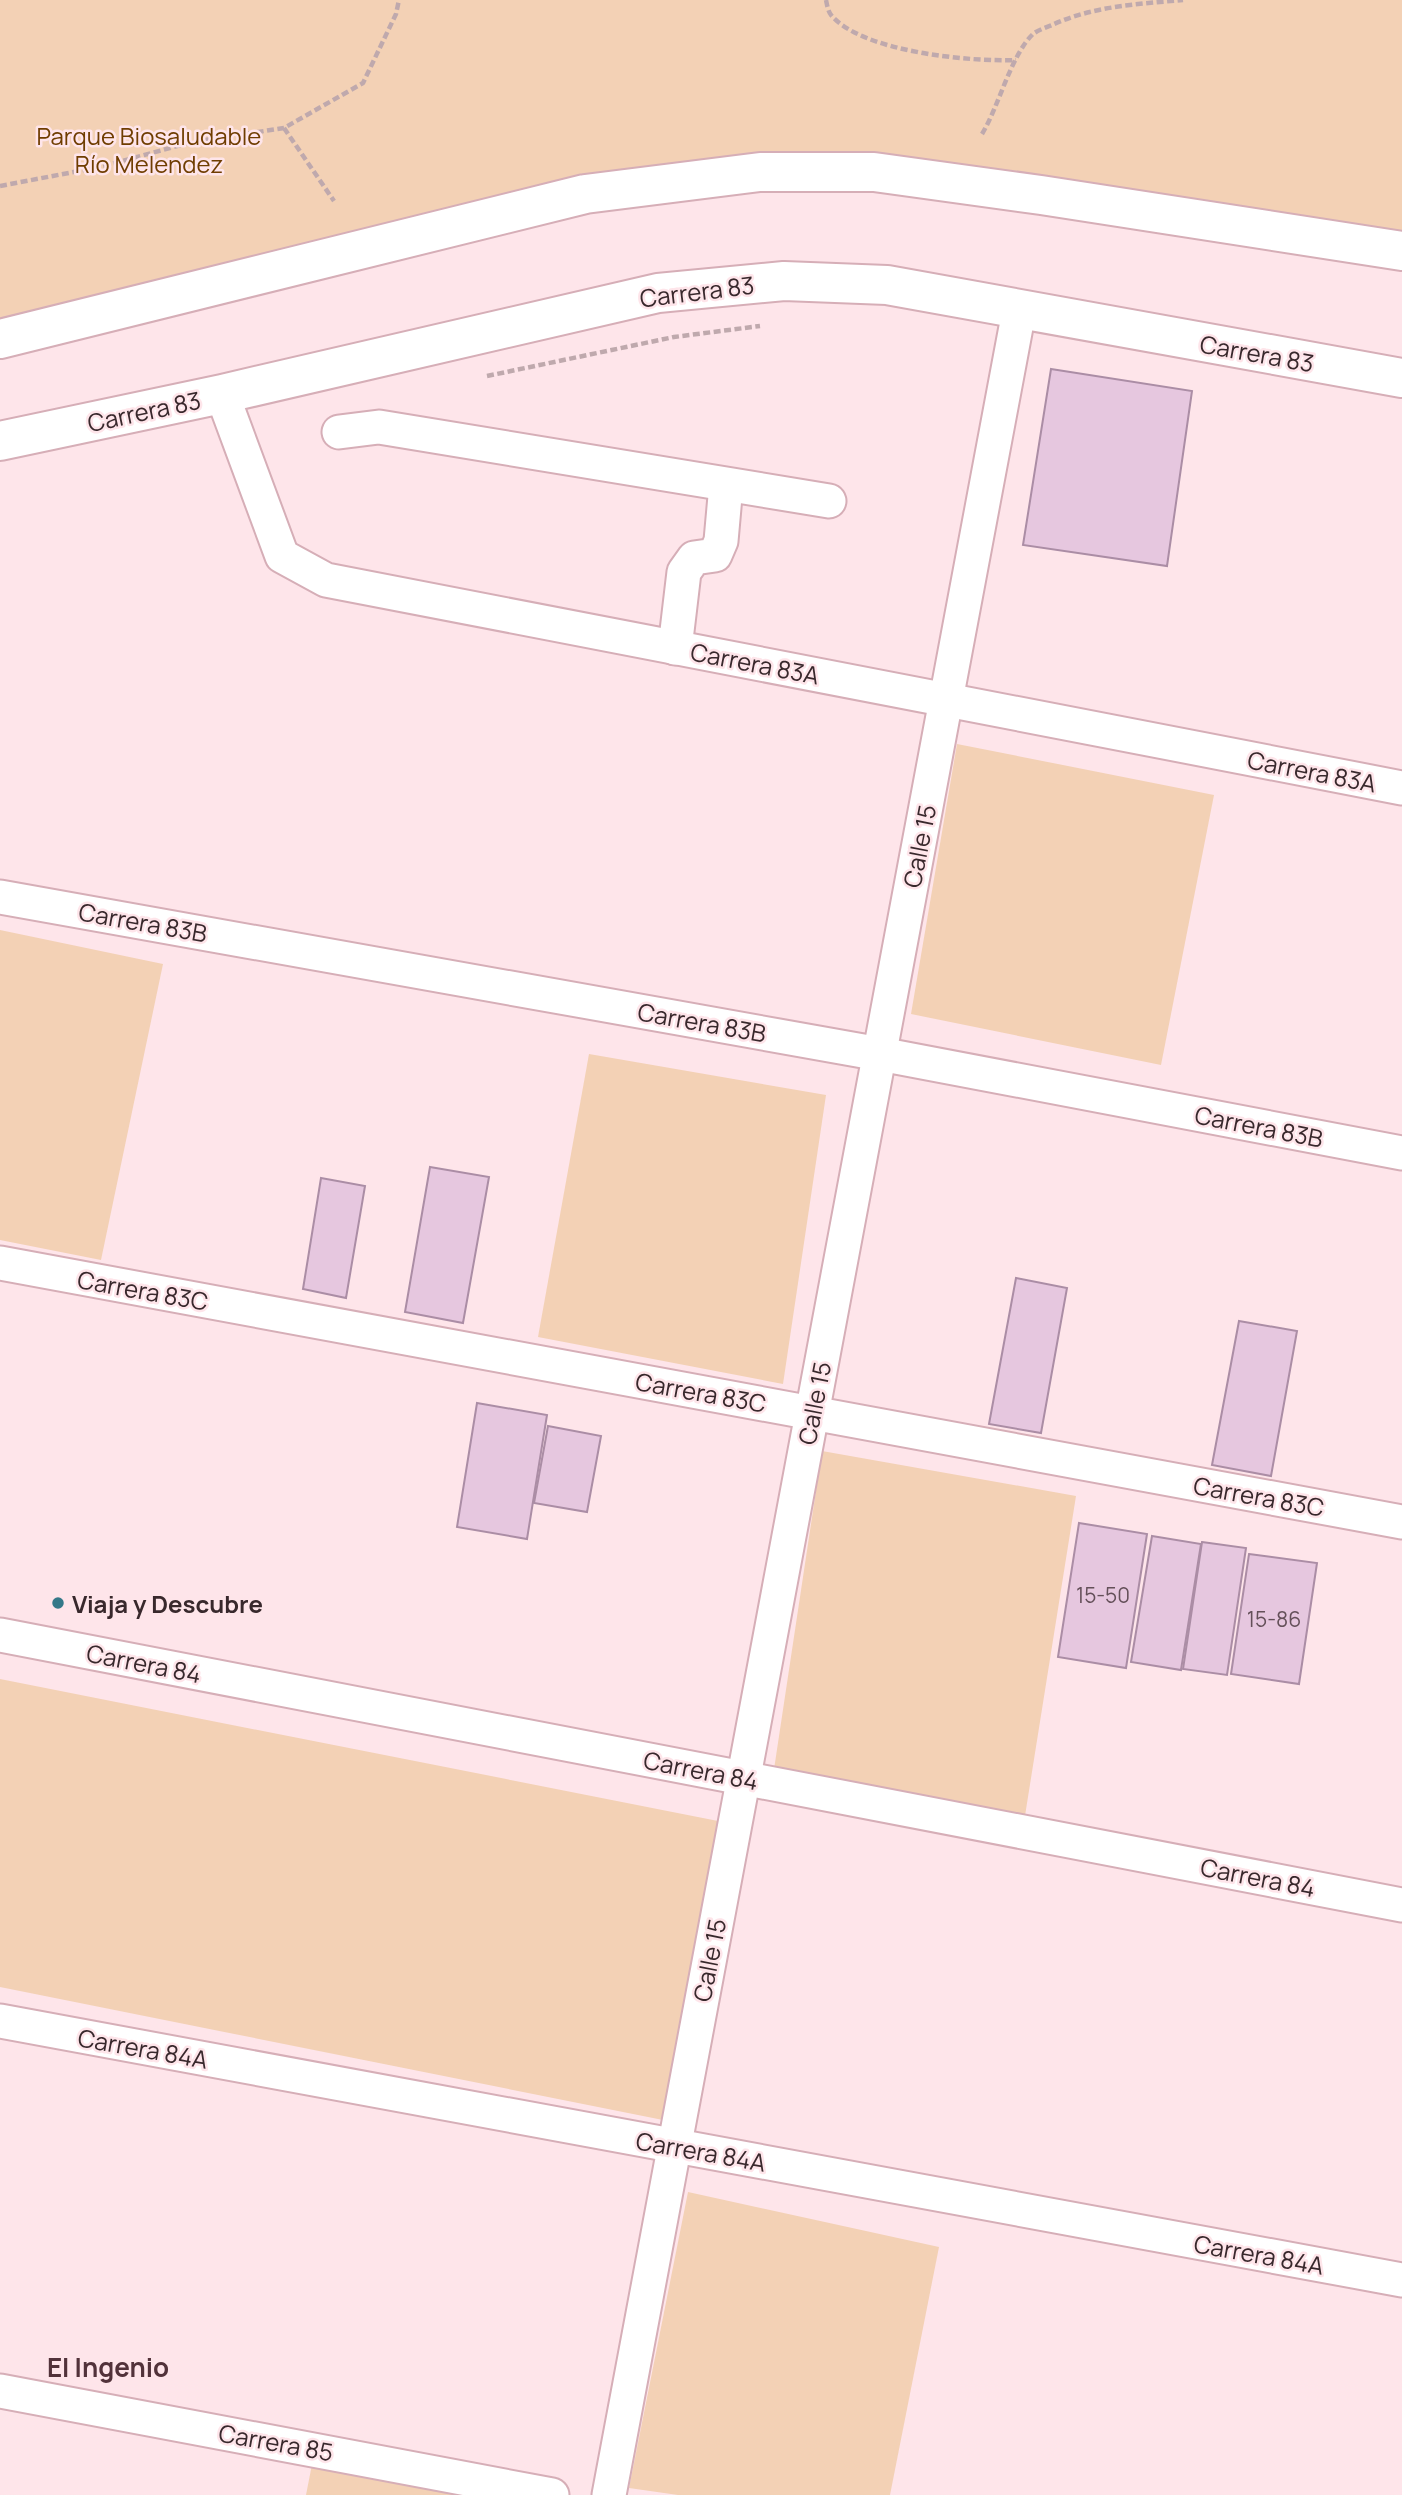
<svg xmlns="http://www.w3.org/2000/svg" width="1402" height="2495" viewBox="0 0 1402 2495" font-family="Manrope,sans-serif">
  <style>
    .green { fill: #f3d1b5 }
    .building { fill: #e6c7df; stroke: #ab8da5; stroke-width: 2 }
    .lines { fill: none; stroke-linecap: round; stroke-linejoin: round }
    .minor-casing { stroke: #d6aeb7; stroke-width: 37 }
    .tertiary-casing { stroke: #d6aeb7; stroke-width: 42 }
    .path { stroke: #bfa9ad; stroke-width: 4.5; stroke-dasharray: 7 3.5; stroke-linecap: butt }
    .minor { stroke: #fff; stroke-width: 33 }
    .tertiary { stroke: #fff; stroke-width: 38 }
    .poi-dot { fill: #347888; stroke: #fee5ea; stroke-width: 2.5 }
    .labels { text-anchor: middle; dominant-baseline: central; stroke-width: 5; stroke-linejoin: round; paint-order: stroke }
    .number-label { font-size: 21px; fill: #645059 }
    .park-label { font-size: 24px; fill: #6f3d00; stroke: #fee5ea }
    .street-label { font-size: 24px; fill: #38282c; stroke: #fee5ea }
    .poi-label { font-size: 24px; font-weight: bold; fill: #38282c; stroke: #fee5ea; text-anchor: start }
    .neighbourhood-label { font-size: 26px; font-weight: bold; fill: #52323a; stroke: #fee5ea }
  </style>
  <rect width="100%" height="100%" fill="#fee5ea"/>
  <g class="green">
    <polygon points="0,0 1402,0 1402,251 760,172 0,339"/>
    <polygon points="957,744 1214,795 1161,1065 911,1014"/>
    <polygon points="0,930 163,964 101,1260 0,1240"/>
    <polygon points="589,1054 826,1095 783,1384 538,1337"/>
    <polygon points="822,1451 1076,1496 1024,1822 773,1776"/>
    <polygon points="0,1679 718,1821 668,2121 0,1987"/>
    <polygon points="688,2192 939,2247 890,2495 678,2495 629,2488"/>
    <polygon points="315,2449 552,2495 306,2495"/>
  </g>
  <g class="building">
    <polygon points="1051,369 1192,391 1167,566 1023,545"/>
    <polygon points="430,1167 489,1177 463,1323 405,1312"/>
    <polygon points="321,1178 365,1186 346,1298 303,1289"/>
    <polygon points="1016,1278 1067,1288 1041,1433 989,1424"/>
    <polygon points="1239,1321 1297,1331 1271,1476 1212,1465"/>
    <polygon points="477,1403 547,1415 527,1539 457,1527"/>
    <polygon points="548,1426 601,1436 587,1512 534,1503"/>
    <polygon points="1079,1523 1147,1534 1126,1668 1058,1657"/>
    <polygon points="1152,1536 1201,1544 1181,1670 1131,1662"/>
    <polygon points="1202,1542 1246,1548 1227,1675 1183,1669"/>
    <polygon points="1249,1554 1317,1563 1299,1684 1231,1674"/>
  </g>
  <g class="lines">
    <defs>
      <g id="minor">
        <polyline points="222,394 282,556 326,580 1402,788"/>
        <polyline points="339,432 379,427 829,501"/>
        <polyline points="675,648 684,572 694,558 715,555 721,541 726,485"/>
        <polyline points="0,897 880,1054 1402,1153"/>
        <polyline points="0,1263 1402,1522"/>
        <polyline points="0,1635 1402,1905"/>
        <polyline points="0,2021 1402,2280"/>
        <polyline points="0,2391 552,2495"/>
        <polyline points="609,2495 1019,311"/>
      </g>
      <g id="tertiary">
        <polyline points="0,339 585,194 760,172 874,172 1041,195 1402,251"/>
        <polyline points="0,441 222,394 658,293 784,281 887,285 1402,378"/>
      </g>
    </defs>
    <use href="#minor" class="minor-casing"/>
    <use href="#tertiary" class="tertiary-casing"/>
    <g class="path">
      <path d="M826 0C827 5 828 11 831 15 862 52 970 62 1016 60"/>
      <polyline points="284,128 334,201"/>
      <path d="M982 134C999 106 1011 55 1033 34 1038 30 1047 27 1052 25 1093 6 1138 4 1183 0"/>
      <polyline points="0,186 100,167 192,142 284,128 363,83 396,14 399,0"/>
      <polyline points="487,376 674,337 760,326"/>
    </g>
    <use href="#minor" class="minor"/>
    <use href="#tertiary" class="tertiary"/>
  </g>
  <circle class="poi-dot" cx="58" cy="1603" r="7"/>
  <g class="labels">
    <g class="number-label">
      <text x="1103" y="1595">15-50</text>
      <text x="1274" y="1619">15-86</text>
    </g>
    <g class="park-label">
      <text x="149" y="135">Parque Biosaludable<tspan x="149" dy="28">Río Melendez</tspan></text>
    </g>
    <g class="street-label">
      <text transform="translate(697 291) rotate(-7)">Carrera 83</text>
      <text transform="translate(1257 353) rotate(10)">Carrera 83</text>
      <text transform="translate(144 411) rotate(-12)">Carrera 83</text>
      <text transform="translate(755 663) rotate(11)">Carrera 83A</text>
      <text transform="translate(1312 771) rotate(11)">Carrera 83A</text>
      <text transform="translate(919 846) rotate(-79)">Calle 15</text>
      <text transform="translate(143 922) rotate(10)">Carrera 83B</text>
      <text transform="translate(702 1022) rotate(10)">Carrera 83B</text>
      <text transform="translate(1259 1126) rotate(11)">Carrera 83B</text>
      <text transform="translate(143 1290) rotate(10)">Carrera 83C</text>
      <text transform="translate(701 1392) rotate(10)">Carrera 83C</text>
      <text transform="translate(814 1403) rotate(-79)">Calle 15</text>
      <text transform="translate(1259 1496) rotate(10)">Carrera 83C</text>
      <text transform="translate(144 1663) rotate(11)">Carrera 84</text>
      <text transform="translate(701 1770) rotate(11)">Carrera 84</text>
      <text transform="translate(1258 1877) rotate(11)">Carrera 84</text>
      <text transform="translate(709 1960) rotate(-79)">Calle 15</text>
      <text transform="translate(143 2048) rotate(10)">Carrera 84A</text>
      <text transform="translate(701 2151) rotate(10)">Carrera 84A</text>
      <text transform="translate(1259 2254) rotate(10)">Carrera 84A</text>
      <text transform="translate(276 2442) rotate(10)">Carrera 85</text>
    </g>
    <g class="poi-label">
      <text x="72" y="1603">Viaja y Descubre</text>
    </g>
    <g class="neighbourhood-label">
      <text x="108" y="2367">El Ingenio</text>
    </g>
  </g>
</svg>
